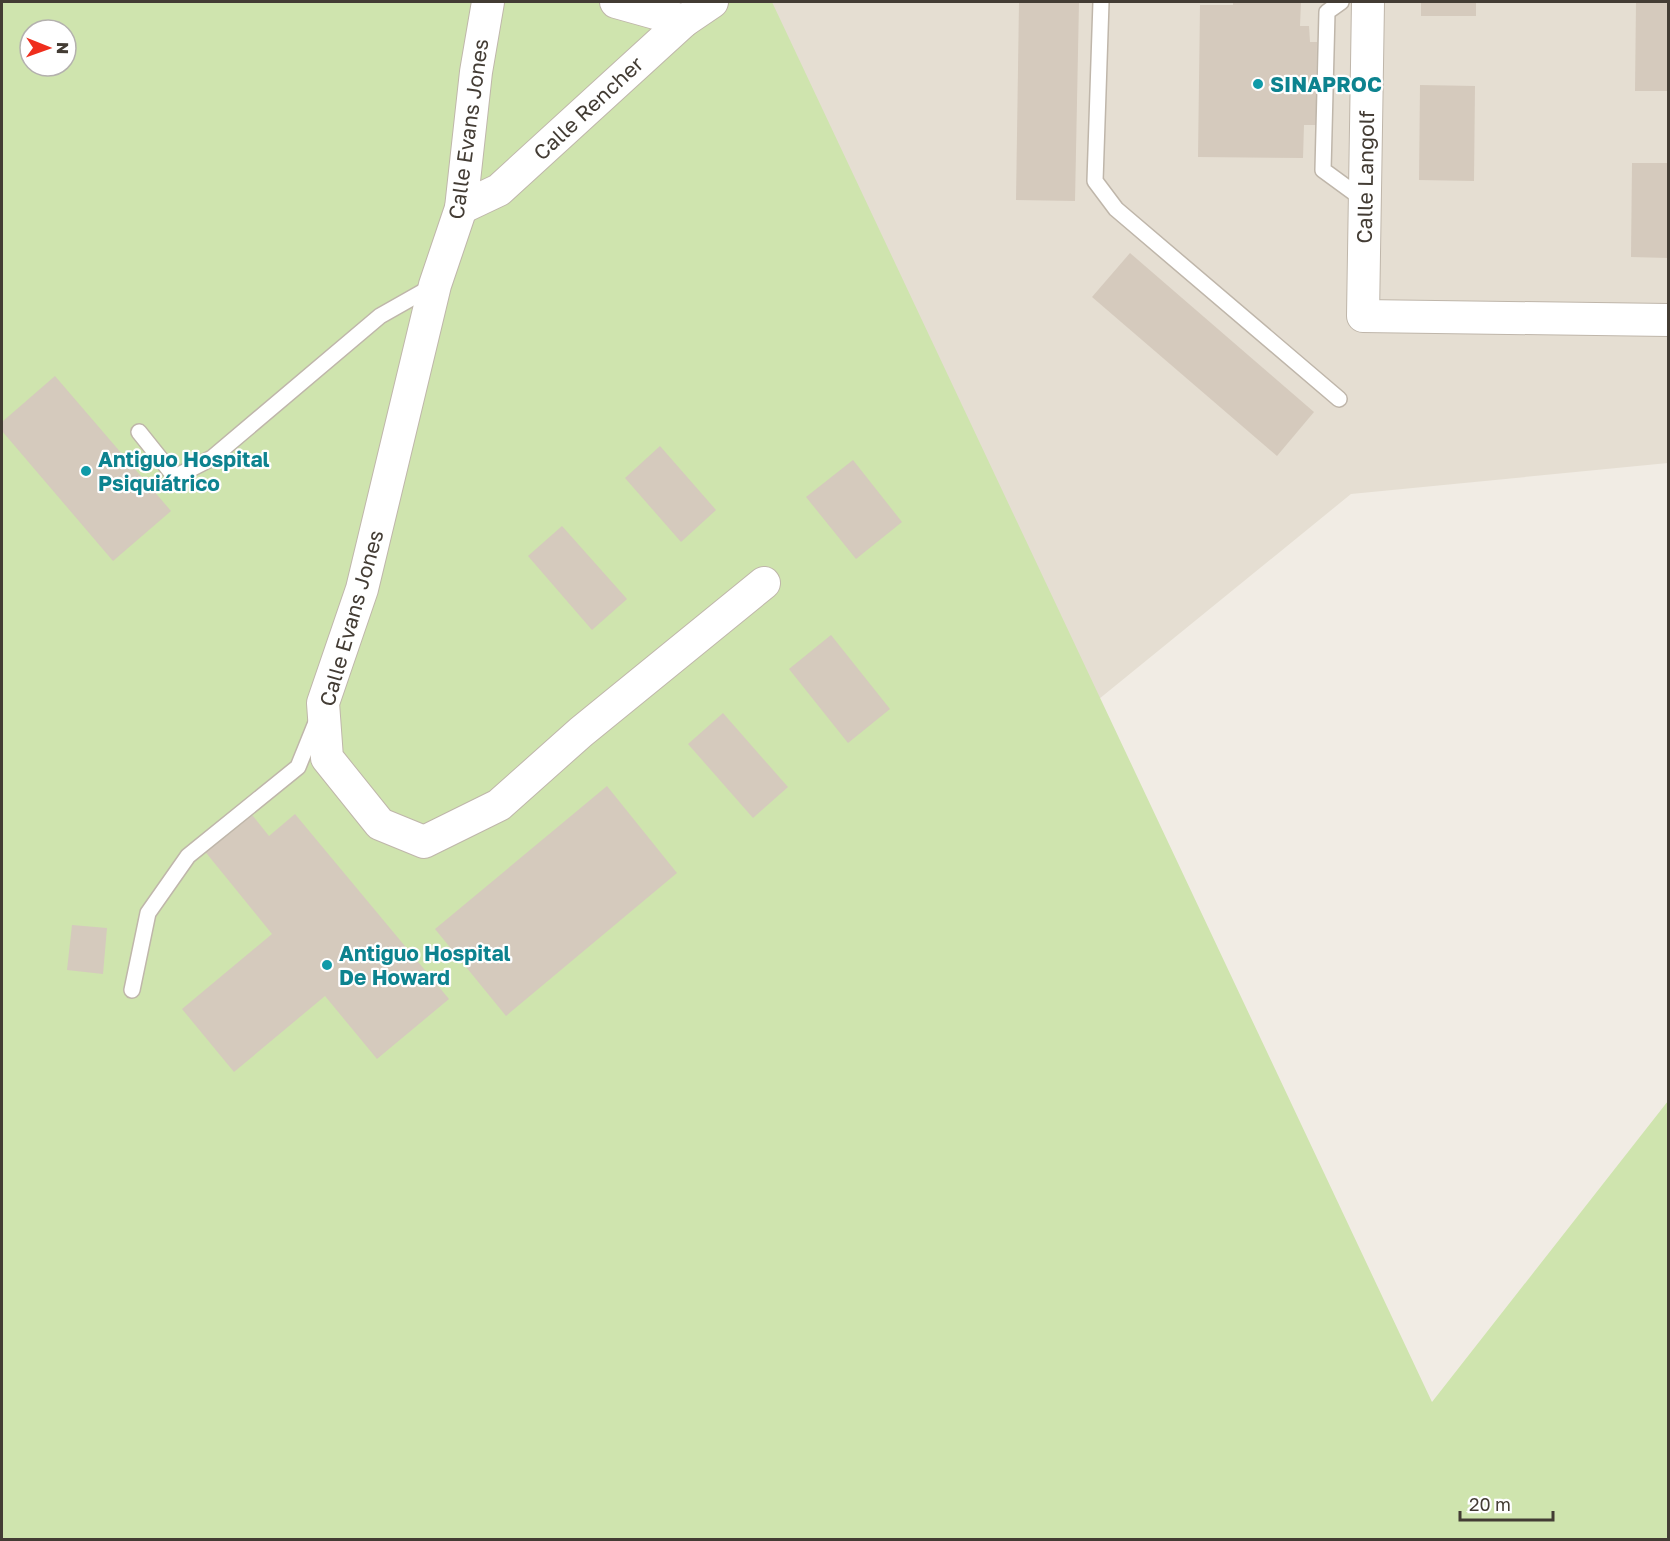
<svg xmlns="http://www.w3.org/2000/svg" width="1670" height="1541" viewBox="0 0 1670 1541" font-family="'Golos Text',sans-serif">
  <style>
    .residential { fill: #e5ded2 }
    .green { fill: #cfe4ae; fill-rule: evenodd }
    .building { fill: #d5cabd }
    .lines { fill: none; stroke-linecap: round; stroke-linejoin: round }
    .lane-casing { stroke: #bfb6aa; stroke-width: 18 }
    .street-casing { stroke: #bfb6aa; stroke-width: 34 }
    .lane { stroke: #fff; stroke-width: 15 }
    .street { stroke: #fff; stroke-width: 32 }
    .culture-dot { fill: #0f9aa8; stroke: #fff; stroke-width: 2 }
    .labels { text-anchor: middle; dominant-baseline: central; stroke-width: 4.5; stroke-linejoin: round; paint-order: stroke }
    .culture-label { font-size: 21px; font-weight: bold; fill: #0d838f; stroke: #fff; text-anchor: start }
    .street-label { font-size: 21px; fill: #433c34; stroke: #fff }
  </style>
  <rect width="100%" height="100%" fill="#f1ece4"/>
  <polygon class="residential" points="398,2 1668,2 1668,463 1351,494 702,1022"/>
  <path class="green" d="M2 2H772L1432 1402 1668 1101V1539L2 1540ZM30 30H66V66H30Z"/>
  <g class="building">
    <polygon points="1019,2 1079,2 1075,201 1016,200"/>
    <polygon points="1233,2 1301,2 1300,26 1309,26 1310,42 1317,42 1316,125 1304,125 1303,158 1198,157 1200,5 1233,5"/>
    <rect x="1421" y="2" width="55" height="14"/>
    <polygon points="1636,2 1668,2 1668,91 1635,91"/>
    <polygon points="1420,85 1475,86 1474,181 1419,180"/>
    <polygon points="1632,163 1668,163 1668,258 1631,257"/>
    <polygon points="1130,253 1314,412 1277,456 1092,297"/>
    <polygon points="55,376 171,511 113,561 2,431 2,422"/>
    <polygon points="660,446 716,510 681,542 625,478"/>
    <polygon points="853,460 902,522 856,559 806,497"/>
    <polygon points="562,526 627,599 592,630 528,556"/>
    <polygon points="831,635 890,709 848,743 789,669"/>
    <polygon points="723,713 788,787 753,818 688,744"/>
    <polygon points="607,786 677,873 506,1016 435,929"/>
    <polygon points="249,811 269,836 295,814 449,999 377,1059 325,996 234,1072 182,1009 272,934 203,849"/>
    <polygon points="72,925 107,928 103,974 67,970"/>
  </g>
  <g class="lines">
    <defs>
      <g id="lane">
        <polyline points="1101,2 1095,181 1116,209 1339,399"/>
        <polyline points="1341,2 1327,12 1323,170 1364,200"/>
        <polyline points="139,432 175,477 212,458 380,316 433,286"/>
        <polyline points="132,990 148,913 188,856 298,767 317,720"/>
      </g>
      <g id="street">
        <polyline points="488,2 476,72 461,208 435,285 362,589 323,703 327,758 380,824 424,842 499,805 581,732 764,583"/>
        <polyline points="616,2 684,21"/>
        <polyline points="1368,2 1363,316 1668,320"/>
        <polyline points="461,208 499,190 684,21 712,2"/>
      </g>
    </defs>
    <use href="#lane" class="lane-casing"/>
    <use href="#street" class="street-casing"/>
    <use href="#lane" class="lane"/>
    <use href="#street" class="street"/>
  </g>
  <g class="culture-dot">
    <circle cx="1258" cy="84" r="6"/>
    <circle cx="86" cy="471" r="6"/>
    <circle cx="327" cy="965" r="6"/>
  </g>
  <g class="labels">
    <g class="culture-label">
      <text x="1270" y="84">SINAPROC</text>
      <text x="98" y="459">Antiguo Hospital<tspan x="98" dy="24">Psiquiátrico</tspan></text>
      <text x="339" y="953">Antiguo Hospital<tspan x="339" dy="24">De Howard</tspan></text>
    </g>
    <g class="street-label">
      <text transform="translate(588 108) rotate(-43)">Calle Rencher</text>
      <text transform="translate(468 129) rotate(-82)">Calle Evans Jones</text>
      <text transform="translate(1365 177) rotate(-89)">Calle Langolf</text>
      <text transform="translate(351 618) rotate(-74)">Calle Evans Jones</text>
    </g>
  </g>
  <rect width="1670" height="1541" fill="none" stroke="#433c34" stroke-width="6"/>
  <g transform="translate(48 48) rotate(91)"><circle r="28" fill="#ffffff" stroke="#b4b1ae" stroke-width="1.5"/>
  <path d="M0-4.5L10 22L0 15L-10 22Z" fill="#ef2e1d"/>
  <text y="-9" font-size="16" font-weight="bold" text-anchor="middle" fill="#433c34">N</text>
  </g>
  <path d="M1460 1511v9h93v-9" fill="none" stroke="#433c34" stroke-width="3"/>
  <text x="1469" y="1511" font-size="18" fill="#433c34" stroke="#ffffff" stroke-width="4.5" paint-order="stroke">20 m</text>
</svg>
